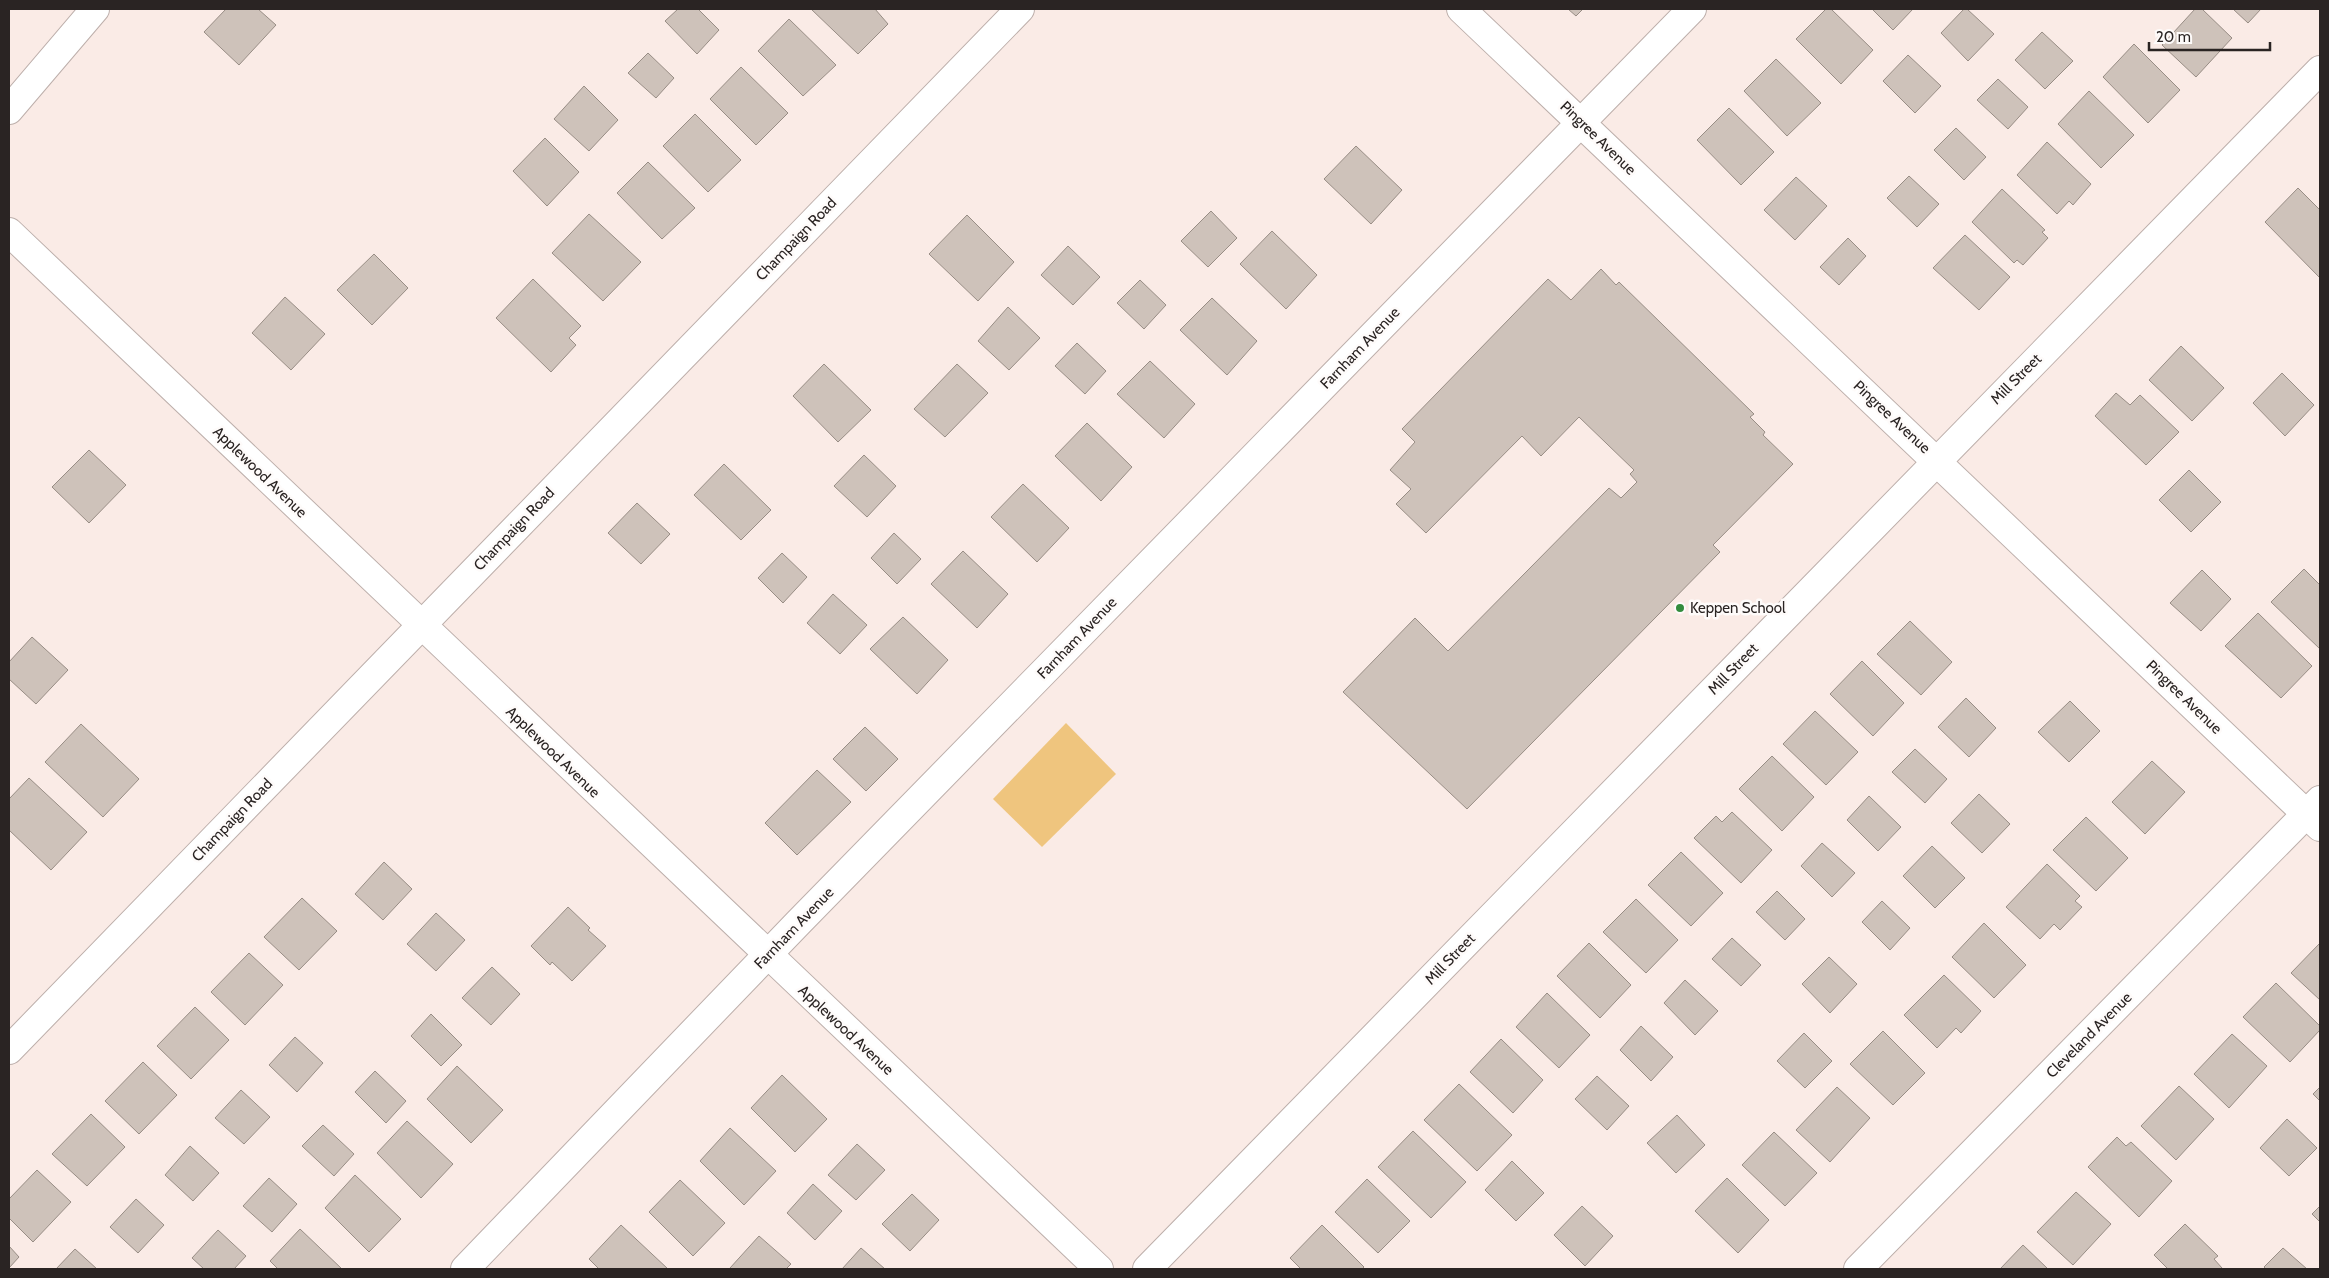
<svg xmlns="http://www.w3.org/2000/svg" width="2329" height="1278" viewBox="0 0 2329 1278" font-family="Cabin,sans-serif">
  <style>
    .green { fill: #efc57e }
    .building { fill: #cec2ba; stroke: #988d85 }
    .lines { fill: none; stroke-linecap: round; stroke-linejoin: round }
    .minor-casing { stroke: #bdafab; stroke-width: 30 }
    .minor { stroke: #fff; stroke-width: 28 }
    .poi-dot { fill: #338c3d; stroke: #fefbfa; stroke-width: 2 }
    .labels { text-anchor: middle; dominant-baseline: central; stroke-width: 5; stroke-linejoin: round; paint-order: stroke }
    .street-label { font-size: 15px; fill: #2a2423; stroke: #fefbfa }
    .poi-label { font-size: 15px; fill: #2a2423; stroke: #fefbfa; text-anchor: start }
  </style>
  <rect width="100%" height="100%" fill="#faebe6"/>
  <polygon class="green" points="1066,723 1116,774 1042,847 993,799"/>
  <g class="building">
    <polygon points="226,9 258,9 276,25 239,65 204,32"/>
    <polygon points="678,9 698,9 719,30 697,54 665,21"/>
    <polygon points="811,9 875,9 888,24 858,54"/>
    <polygon points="1568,9 1583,9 1576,16"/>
    <polygon points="1826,9 1831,9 1873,50 1841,84 1796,39"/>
    <polygon points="1872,9 1913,9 1893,30"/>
    <polygon points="1964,9 1967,9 1994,34 1968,61 1941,33"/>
    <polygon points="2195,9 2202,9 2232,38 2196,77 2162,45"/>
    <polygon points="2233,9 2261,9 2248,23"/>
    <polygon points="789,19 836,65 803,96 758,51"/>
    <polygon points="2042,32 2073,61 2045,89 2015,60"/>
    <polygon points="2134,44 2180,90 2148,123 2103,77"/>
    <polygon points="648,53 674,78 656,98 628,73"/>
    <polygon points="1908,55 1941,86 1915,113 1883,81"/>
    <polygon points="1776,59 1821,103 1787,136 1744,91"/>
    <polygon points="741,67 788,113 756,145 710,99"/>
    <polygon points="1998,79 2028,107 2008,129 1977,100"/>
    <polygon points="584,86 618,120 589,151 554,119"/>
    <polygon points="2089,91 2134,135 2101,168 2058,124"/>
    <polygon points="1729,108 1774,152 1741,185 1697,140"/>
    <polygon points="695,114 741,160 708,192 663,146"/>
    <polygon points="1956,128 1986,157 1964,180 1934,150"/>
    <polygon points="545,138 579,172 547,206 513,171"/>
    <polygon points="2047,142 2091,184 2073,205 2069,201 2057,214 2017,175"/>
    <polygon points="1356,146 1402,190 1371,224 1324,179"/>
    <polygon points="648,162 695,208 662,239 617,193"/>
    <polygon points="1909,176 1939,204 1917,227 1887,198"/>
    <polygon points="1796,177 1827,206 1795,240 1764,210"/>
    <polygon points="2298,188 2320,210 2320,278 2265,222"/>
    <polygon points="2002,189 2045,230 2042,232 2048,238 2023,265 2017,260 2014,263 1972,222"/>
    <polygon points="1211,211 1237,238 1208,267 1181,241"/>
    <polygon points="589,214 641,262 603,301 552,253"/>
    <polygon points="967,215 1014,262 978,301 929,254"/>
    <polygon points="1272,231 1317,275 1286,309 1240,264"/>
    <polygon points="1965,235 2010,277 1979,310 1933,268"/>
    <polygon points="1848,238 1866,256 1839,285 1820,267"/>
    <polygon points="1068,246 1100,277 1073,305 1041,275"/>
    <polygon points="374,254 408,288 372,325 337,290"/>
    <polygon points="1601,269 1616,285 1619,282 1754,414 1750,417 1765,432 1763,435 1793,464 1713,545 1720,552 1467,809 1343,692 1415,618 1448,651 1609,488 1621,498 1637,482 1630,474 1634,470 1579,417 1541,456 1522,436 1426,533 1396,504 1411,489 1390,470 1415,442 1402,429 1548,279 1571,300"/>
    <polygon points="533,279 581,326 569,338 576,345 551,372 496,318"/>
    <polygon points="1140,280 1166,305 1144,329 1117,303"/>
    <polygon points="285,297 325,334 291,370 252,333"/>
    <polygon points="1212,298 1257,341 1227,375 1180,330"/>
    <polygon points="1008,307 1040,338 1009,370 978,341"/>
    <polygon points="1077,343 1106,371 1085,394 1055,366"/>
    <polygon points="2181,346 2224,388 2192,421 2149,380"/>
    <polygon points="1150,361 1195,404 1164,438 1117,394"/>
    <polygon points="824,364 871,410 838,442 793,396"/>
    <polygon points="957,364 988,393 945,437 914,409"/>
    <polygon points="2282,373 2314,405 2285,436 2253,403"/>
    <polygon points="2116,393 2130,405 2140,395 2179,432 2146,465 2095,416"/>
    <polygon points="1087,423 1132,467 1101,501 1055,456"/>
    <polygon points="89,450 126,485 89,523 52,487"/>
    <polygon points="864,455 896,486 867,517 834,486"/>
    <polygon points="724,464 771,510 741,540 694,495"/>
    <polygon points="2189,470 2221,502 2191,532 2159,500"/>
    <polygon points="1023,484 1069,528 1037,562 991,517"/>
    <polygon points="637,503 670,534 641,564 608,533"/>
    <polygon points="894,533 921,559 897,584 871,558"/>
    <polygon points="963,551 1008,594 977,628 931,584"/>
    <polygon points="782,553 807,577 783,603 758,578"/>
    <polygon points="2304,569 2320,585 2320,649 2271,602"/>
    <polygon points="2202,570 2231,599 2201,631 2170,603"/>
    <polygon points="833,594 867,625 840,654 807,623"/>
    <polygon points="2258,613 2312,666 2281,698 2225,646"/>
    <polygon points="903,617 948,660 917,694 870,649"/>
    <polygon points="1910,621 1952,662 1921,695 1877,654"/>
    <polygon points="32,637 68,670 36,704 9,679 9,662"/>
    <polygon points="1862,661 1904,703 1873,736 1830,694"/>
    <polygon points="1966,698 1996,728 1969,757 1938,727"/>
    <polygon points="2070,701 2100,731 2069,762 2038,732"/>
    <polygon points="1815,711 1858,752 1826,785 1783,744"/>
    <polygon points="81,724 139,779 103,817 45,762"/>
    <polygon points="865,727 898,759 866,791 833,759"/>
    <polygon points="1915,749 1947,779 1925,803 1892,772"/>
    <polygon points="1772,756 1814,797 1782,831 1739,789"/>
    <polygon points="2152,761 2185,792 2145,834 2112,802"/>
    <polygon points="817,770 851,802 797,855 765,823"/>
    <polygon points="29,778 87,832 51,870 9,830 9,799"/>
    <polygon points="1979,794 2010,824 1982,853 1951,823"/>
    <polygon points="1869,796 1901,827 1878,851 1847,820"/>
    <polygon points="1732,812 1772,850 1741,883 1694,838 1716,816 1722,822"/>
    <polygon points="2086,817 2128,858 2096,891 2053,850"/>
    <polygon points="1822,843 1855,873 1832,897 1801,866"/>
    <polygon points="1932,846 1965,878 1935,908 1903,876"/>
    <polygon points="1681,852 1723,893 1691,926 1648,885"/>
    <polygon points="384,862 412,889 383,920 355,894"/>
    <polygon points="2047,864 2080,896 2075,901 2082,907 2060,930 2054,924 2040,939 2006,907"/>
    <polygon points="1777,891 1805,919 1785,940 1756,912"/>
    <polygon points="302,898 337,931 299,970 264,937"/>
    <polygon points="1636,899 1678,940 1646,973 1603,932"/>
    <polygon points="1882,901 1910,928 1890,950 1862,922"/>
    <polygon points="568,907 590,928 588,930 606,946 572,981 552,962 550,965 531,946"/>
    <polygon points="436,913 465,940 436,971 407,944"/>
    <polygon points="1984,923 2026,965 1994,998 1952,957"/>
    <polygon points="1732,938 1761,965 1741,986 1712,959"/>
    <polygon points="1589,943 1631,985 1600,1018 1557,976"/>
    <polygon points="2320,943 2320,1000 2291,973"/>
    <polygon points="249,953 283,985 245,1025 211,992"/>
    <polygon points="1829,957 1857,984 1830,1013 1802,984"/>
    <polygon points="492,967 520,994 491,1025 462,998"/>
    <polygon points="1944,975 1981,1011 1961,1033 1956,1028 1937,1048 1904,1015"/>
    <polygon points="1685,980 1718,1011 1695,1035 1664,1003"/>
    <polygon points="2276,983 2320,1026 2320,1030 2290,1062 2243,1017"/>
    <polygon points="1547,993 1590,1035 1559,1068 1516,1027"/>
    <polygon points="195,1007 229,1040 191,1079 157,1046"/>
    <polygon points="431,1014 462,1045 441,1066 411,1036"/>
    <polygon points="1641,1026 1673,1057 1651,1081 1620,1050"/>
    <polygon points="1883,1031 1925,1073 1893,1105 1850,1064"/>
    <polygon points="1804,1033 1832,1061 1805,1088 1777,1061"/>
    <polygon points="2232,1034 2267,1066 2229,1108 2194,1074"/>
    <polygon points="295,1037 323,1063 297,1092 269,1065"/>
    <polygon points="1501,1039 1543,1080 1513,1113 1470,1072"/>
    <polygon points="143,1062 177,1095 139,1134 105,1101"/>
    <polygon points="457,1066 503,1110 471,1143 427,1099"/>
    <polygon points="375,1071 406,1101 386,1123 355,1092"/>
    <polygon points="782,1075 827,1119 795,1152 751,1108"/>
    <polygon points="1597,1076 1629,1106 1607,1130 1575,1099"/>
    <polygon points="1459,1084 1512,1135 1477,1171 1424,1120"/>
    <polygon points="2179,1086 2214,1119 2176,1160 2141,1126"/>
    <polygon points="1837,1087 1870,1118 1830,1162 1796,1130"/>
    <polygon points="2320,1087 2320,1101 2313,1094"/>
    <polygon points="241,1090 270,1117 244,1144 215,1118"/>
    <polygon points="91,1114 125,1147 87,1186 52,1154"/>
    <polygon points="1677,1115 1705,1145 1676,1173 1647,1143"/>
    <polygon points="2287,1119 2317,1148 2289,1176 2260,1148"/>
    <polygon points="407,1121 453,1164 421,1198 377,1153"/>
    <polygon points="323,1125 354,1154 334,1176 302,1146"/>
    <polygon points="730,1128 776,1171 744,1205 700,1161"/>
    <polygon points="1413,1131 1466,1182 1431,1218 1378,1167"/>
    <polygon points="1774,1132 1817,1173 1785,1206 1742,1165"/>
    <polygon points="2117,1137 2126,1146 2131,1142 2172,1181 2139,1217 2088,1167"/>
    <polygon points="857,1144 885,1170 856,1200 828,1175"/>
    <polygon points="190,1146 219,1173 193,1201 165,1175"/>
    <polygon points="1512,1161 1544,1193 1516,1221 1485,1190"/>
    <polygon points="37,1170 71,1202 33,1242 9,1218 9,1199"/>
    <polygon points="355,1175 401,1219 369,1252 325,1208"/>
    <polygon points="269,1178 297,1204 272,1232 243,1206"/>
    <polygon points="1727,1178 1769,1220 1738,1253 1695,1211"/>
    <polygon points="1367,1179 1410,1221 1378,1253 1335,1212"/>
    <polygon points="680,1180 725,1223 693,1256 649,1212"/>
    <polygon points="813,1184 842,1211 815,1240 787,1213"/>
    <polygon points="2076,1192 2111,1224 2073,1265 2037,1232"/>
    <polygon points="912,1194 939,1220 910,1251 882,1224"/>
    <polygon points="136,1199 164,1225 138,1253 110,1227"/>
    <polygon points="1582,1206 1613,1236 1585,1266 1554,1235"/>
    <polygon points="2320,1206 2320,1222 2312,1214"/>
    <polygon points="2185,1224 2218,1256 2214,1259 2222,1268 2221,1269 2168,1269 2154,1255"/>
    <polygon points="621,1225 668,1269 599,1269 589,1259"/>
    <polygon points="1322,1225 1364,1267 1362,1269 1301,1269 1290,1258"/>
    <polygon points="300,1229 342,1269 278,1269 270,1261"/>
    <polygon points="218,1230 246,1256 234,1269 204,1269 192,1258"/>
    <polygon points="759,1236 791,1264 786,1269 731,1269 730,1268"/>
    <polygon points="2023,1245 2048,1269 2000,1269"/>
    <polygon points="9,1246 19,1257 9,1268"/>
    <polygon points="861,1248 885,1269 842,1269"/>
    <polygon points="2283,1248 2307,1269 2266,1269 2264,1267"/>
    <polygon points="75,1249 97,1269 56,1269"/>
  </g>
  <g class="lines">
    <defs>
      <g id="minor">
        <polyline points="1461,9 2320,827"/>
        <polyline points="9,110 95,9"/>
        <polyline points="9,232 1099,1269"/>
        <polyline points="9,1050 1020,9"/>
        <polyline points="465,1269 798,923 1692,9"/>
        <polyline points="1147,1269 2320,70"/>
        <polyline points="1858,1269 2320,800"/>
      </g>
    </defs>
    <use href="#minor" class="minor-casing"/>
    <use href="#minor" class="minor"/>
  </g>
  <circle class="poi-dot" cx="1680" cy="608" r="5"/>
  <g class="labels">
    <g class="street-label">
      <text transform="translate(1598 138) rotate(44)">Pingree Avenue</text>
      <text transform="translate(796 239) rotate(-46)">Champaign Road</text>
      <text transform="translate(1360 348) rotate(-46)">Farnham Avenue</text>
      <text transform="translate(2016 379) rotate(-45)">Mill Street</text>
      <text transform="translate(1892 417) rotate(43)">Pingree Avenue</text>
      <text transform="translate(260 472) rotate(44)">Applewood Avenue</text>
      <text transform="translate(514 529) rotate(-46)">Champaign Road</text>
      <text transform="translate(1077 638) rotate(-46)">Farnham Avenue</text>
      <text transform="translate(1733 669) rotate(-46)">Mill Street</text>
      <text transform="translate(2184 697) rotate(44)">Pingree Avenue</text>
      <text transform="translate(553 752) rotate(44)">Applewood Avenue</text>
      <text transform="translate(232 820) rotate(-46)">Champaign Road</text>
      <text transform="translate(794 928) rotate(-46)">Farnham Avenue</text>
      <text transform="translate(1450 959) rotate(-46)">Mill Street</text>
      <text transform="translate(846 1030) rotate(43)">Applewood Avenue</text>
      <text transform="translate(2089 1035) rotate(-45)">Cleveland Avenue</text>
    </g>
    <g class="poi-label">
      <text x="1690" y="608">Keppen School</text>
    </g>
  </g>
  <rect width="2329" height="1278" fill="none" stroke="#2a2423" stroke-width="20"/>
  <path d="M2149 42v8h121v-8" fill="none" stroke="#2a2423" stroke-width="2.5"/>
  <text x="2156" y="42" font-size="15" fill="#2a2423" stroke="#fefbfa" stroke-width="4" paint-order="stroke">20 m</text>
</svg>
